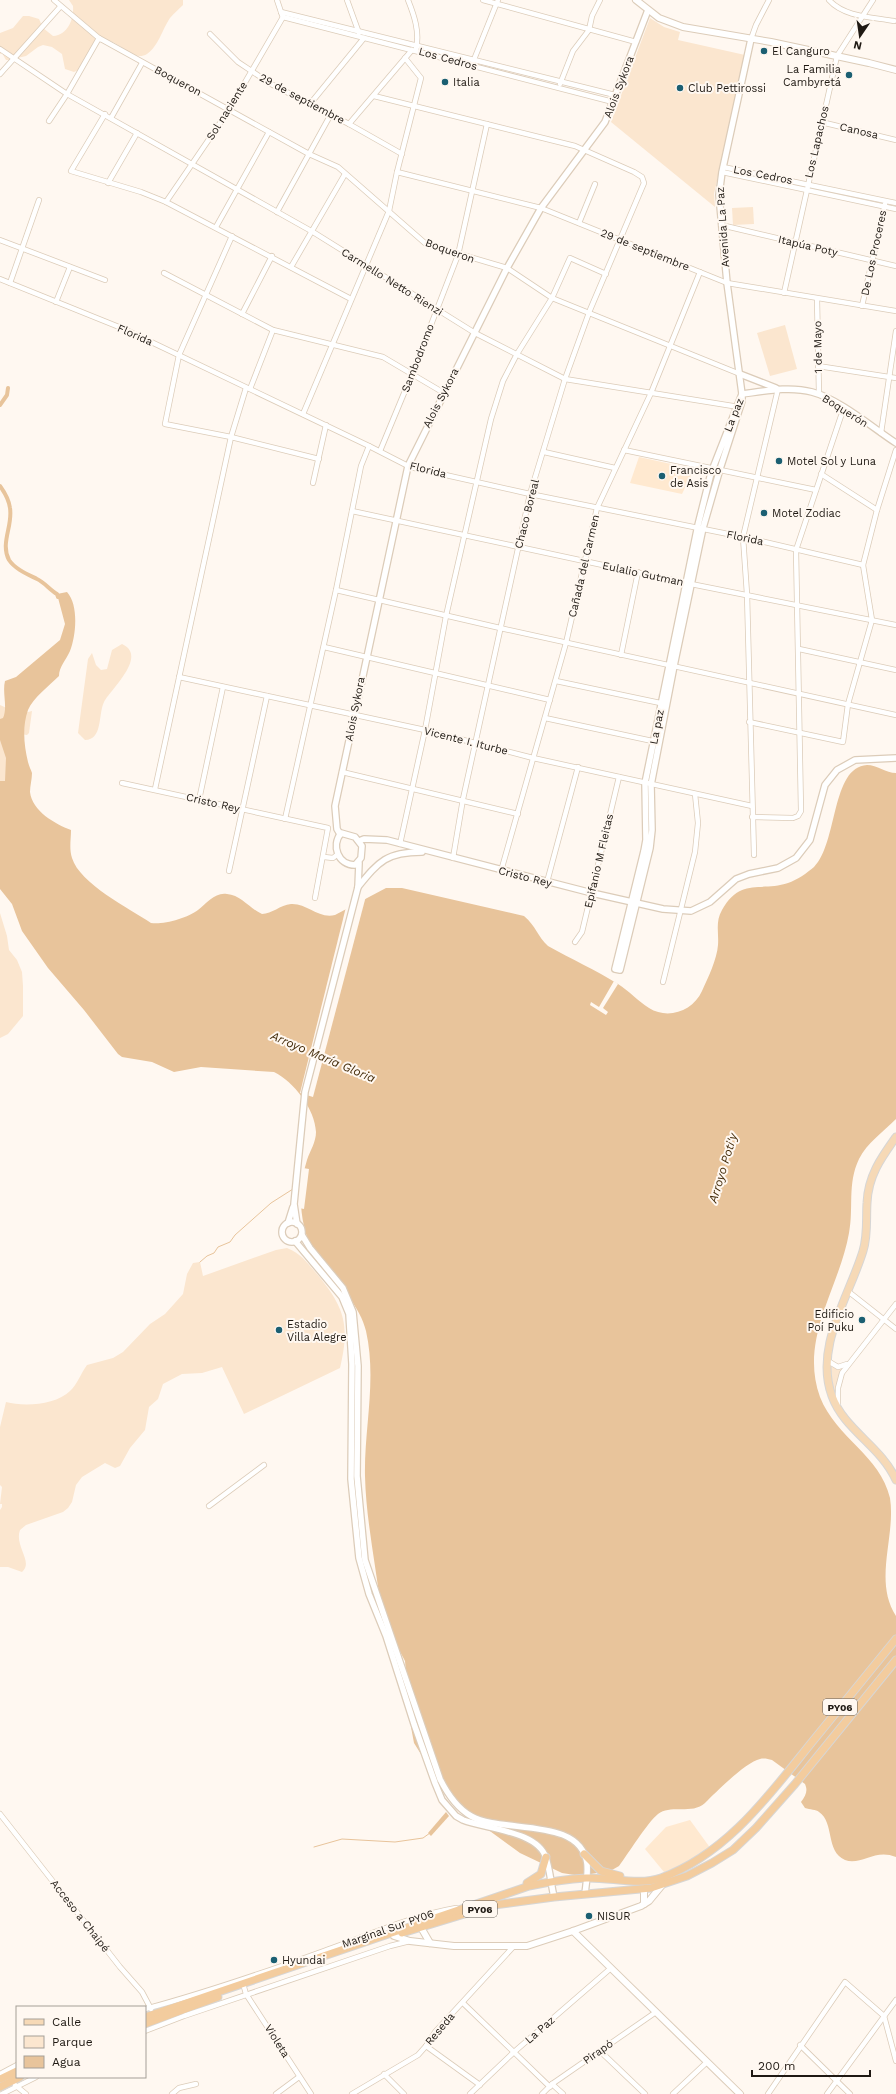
<svg xmlns="http://www.w3.org/2000/svg" width="896" height="2094" viewBox="0 0 896 2094" font-family="'Work Sans',sans-serif">
  <style>
    .built { fill: #ffe9d0 }
    .green { fill: #fbe6cf }
    .water { fill: #e8c49b }
    .pier { fill: #fff8f1 }
    .lines { fill: none; stroke-linecap: round; stroke-linejoin: round }
    .stream { stroke: #e8c49b; stroke-width: 1 }
    .canal { stroke: #e8c49b; stroke-width: 4 }
    .minor-casing { stroke: #dcccb9; stroke-width: 6 }
    .tertiary-casing { stroke: #dcccb9; stroke-width: 8 }
    .secondary-casing { stroke: #dcccb9; stroke-width: 8 }
    .primary-casing { stroke: #d7d6d5; stroke-width: 9 }
    .trunk-casing { stroke: #d7d6d5; stroke-width: 9 }
    .minor { stroke: #fff; stroke-width: 4.5 }
    .tertiary { stroke: #fff; stroke-width: 5.5 }
    .secondary { stroke: #fff; stroke-width: 6 }
    .primary { stroke: #f6d9b6; stroke-width: 7 }
    .trunk { stroke: #f3cc9e; stroke-width: 7 }
    .poi-dot { fill: #1b5f72; stroke: #fff8f1; stroke-width: 1.5 }
    .labels { text-anchor: middle; dominant-baseline: central; stroke-width: 4; stroke-linejoin: round; paint-order: stroke }
    .shield { fill: #fff8f1; stroke: #625c56; stroke-width: 1 }
    .shield-label { font-size: 10px; font-weight: bold; fill: #1f1913 }
    .poi-label { font-size: 11px; fill: #1f1913; stroke: #fff8f1; text-anchor: start }
    .street-label { font-size: 11px; fill: #1f1913; stroke: #fff8f1 }
    .water-label { font-size: 12px; font-style: italic; fill: #432b09; stroke: #fff8f1 }
  </style>
  <rect width="100%" height="100%" fill="#fff8f1"/>
  <g class="built">
    <polygon points="639,457 694,469 682,494 630,483"/>
    <polygon points="690,1820 711,1849 686,1864 664,1872 645,1849 666,1827"/>
  </g>
  <g class="green">
    <path d="M69 0H183V5C179 9 174 13 170 18 163 28 158 47 147 54 130 64 116 33 99 42 88 47 87 68 74 72L65 69 62 54 52 47 43 45 38 47 26 56 9 60H6L2 53 0 54V33L13 28 23 16H29L39 19 43 28 53 36C68 35 74 19 73 6Z"/>
    <polygon points="650,18 664,27 680,32 678,40 745,55 714,194 715,207 611,122"/>
    <polygon points="753,207 754,224 733,225 732,208"/>
    <polygon points="785,325 797,369 770,376 757,333"/>
    <path d="M122 644C148 656 112 688 104 702 98 714 103 740 85 740L78 733 88 659 92 653 96 665 101 670 107 669 112 650Z"/>
    <polygon points="0,705 20,714 32,711 29,733 27,735 20,734 11,752 0,837"/>
    <polygon points="0,913 7,936 9,950 17,960 22,972 23,986 23,1016 8,1034 0,1038"/>
    <path d="M287 1248C302 1254 307 1263 317 1274 345 1308 350 1325 340 1368L244 1414 222 1367 202 1373 182 1374 163 1384 158 1399 149 1407 145 1430 130 1448 120 1466 115 1468 105 1463 82 1477 76 1485 72 1502 68 1508 63 1512 26 1525 20 1530C14 1546 34 1562 22 1572L8 1567H0V1510L2 1507V1504H0L2 1487 0 1485V1427L6 1402C24 1407 56 1405 70 1391 77 1385 81 1373 87 1365L113 1358 123 1352 150 1324 165 1314 183 1294 187 1274 193 1263 200 1262 203 1276 276 1250Z"/>
    <polygon points="827,1362 835,1367 845,1367 836,1401"/>
  </g>
  <g class="water">
    <path d="M67 592C79 605 76 636 70 651 66 660 59 667 59 676 49 686 33 698 28 710 22 727 24 745 28 762 29 766 31 770 32 773 32 779 30 786 30 792 32 811 55 824 71 830 71 839 69 849 72 858 80 884 129 908 151 923 163 925 188 918 198 910 207 903 215 892 227 894 241 895 250 909 262 914 272 914 280 905 291 904 307 903 318 919 335 915L386 888H402L524 916C536 926 538 937 548 946 571 959 596 970 618 984 629 991 638 1001 649 1008 668 1020 693 1011 702 991 708 978 717 959 718 945 719 933 715 922 722 910 740 877 762 892 788 883 797 880 807 873 814 867 838 843 831 767 867 765 877 765 886 773 896 773V1119C883 1132 867 1143 859 1159 847 1184 854 1208 849 1233 839 1289 799 1339 820 1397 836 1438 880 1455 890 1498 896 1537 873 1580 896 1616V1857C875 1848 861 1866 845 1860 825 1851 835 1823 819 1812 816 1809 810 1810 805 1808L801 1802C806 1795 808 1791 805 1784L772 1760C768 1759 764 1758 760 1759 746 1762 716 1792 705 1803 692 1815 671 1804 658 1814 647 1823 628 1854 619 1866L612 1870 581 1876 562 1873 520 1853 457 1807 442 1788 414 1743 411 1727 405 1661 388 1629 381 1609C376 1566 366 1520 365 1476 364 1428 377 1380 366 1331 356 1290 313 1272 304 1226 299 1204 300 1182 307 1160 310 1151 316 1142 316 1132 315 1109 294 1082 274 1072L201 1067 174 1072 152 1062 122 1057 118 1054 84 1010 48 968 22 931 12 904 0 889V781H5L6 758 0 740V719L3 718C8 707 2 693 5 681L16 677 60 640 65 624 57 594Z"/>
    <polygon points="446,1812 449,1816 431,1836 428,1833"/>
  </g>
  <g class="pier">
    <polygon points="366,896 313,1097 300,1093 346,907"/>
    <polygon points="614,981 618,984 603,1008 608,1012 606,1015 590,1005 591,1002 599,1007"/>
    <polygon points="303,1168 309,1169 304,1209 299,1208 298,1197"/>
  </g>
  <g class="lines">
    <g class="stream">
      <polyline points="200,1262 207,1256 214,1253 218,1247 230,1242 235,1235 271,1203 293,1189"/>
      <polyline points="314,1847 342,1839 395,1842 423,1838 430,1833"/>
    </g>
    <g class="canal">
      <polyline points="0,405 7,395 8,388"/>
      <path d="M0 486C5 493 9 500 10 508 13 526 0 543 9 560 15 569 27 574 37 579 44 582 50 590 57 594L58 597"/>
    </g>
    <defs>
      <g id="minor">
        <polyline points="54,0 100,39"/>
        <polyline points="277,0 282,15"/>
        <polyline points="347,0 359,33"/>
        <path d="M408 0C414 15 420 32 416 49"/>
        <polyline points="483,0 636,42"/>
        <path d="M829 0C844 17 872 17 894 21"/>
        <polyline points="281,12 615,95"/>
        <polyline points="283,17 613,102"/>
        <polyline points="210,34 238,62 271,84 349,124 402,154"/>
        <polyline points="751,39 756,25 769,0"/>
        <polyline points="0,49 67,94 313,232 475,333 565,379 739,407"/>
        <polyline points="473,62 498,0"/>
        <polyline points="0,74 60,7"/>
        <polyline points="560,84 573,51 589,30 592,16 600,0"/>
        <polyline points="374,96 575,146 634,172 642,177 644,183 590,310 565,379 530,494 463,799 453,858"/>
        <polyline points="310,104 364,38"/>
        <polyline points="105,114 71,171 141,192 166,202 351,299"/>
        <polyline points="111,118 142,63"/>
        <polyline points="49,121 67,94 99,38 309,154 338,167 426,244 507,268 552,298 740,374"/>
        <polyline points="821,122 896,140"/>
        <polyline points="349,124 412,50"/>
        <polyline points="723,167 896,203"/>
        <polyline points="397,172 541,208 727,283 896,311"/>
        <polyline points="722,172 896,209"/>
        <polyline points="108,183 137,133"/>
        <polyline points="166,202 229,110 283,17"/>
        <polyline points="277,212 331,114"/>
        <polyline points="579,223 595,184"/>
        <polyline points="721,225 896,266"/>
        <polyline points="216,227 269,132"/>
        <polyline points="232,236 179,355 165,424 231,437 319,459"/>
        <polyline points="0,240 105,280"/>
        <polyline points="291,267 345,174"/>
        <polyline points="164,273 273,330 383,357 444,393"/>
        <polyline points="0,279 124,329 369,446 410,467 530,494 743,537 863,565"/>
        <polyline points="10,283 39,200"/>
        <polyline points="784,293 837,56 873,0"/>
        <polyline points="817,299 819,394"/>
        <polyline points="56,302 70,267"/>
        <polyline points="862,306 885,204"/>
        <polyline points="242,314 272,256"/>
        <polyline points="818,366 896,378"/>
        <polyline points="250,389 273,330"/>
        <polyline points="303,414 389,211 397,172 421,78 405,58"/>
        <polyline points="881,433 896,331"/>
        <polyline points="624,450 816,490"/>
        <polyline points="380,451 412,374 458,255 487,124"/>
        <polyline points="544,452 615,468"/>
        <polyline points="821,474 877,510"/>
        <polyline points="313,483 326,425"/>
        <polyline points="352,511 691,584 896,625"/>
        <polyline points="336,590 500,628 896,715"/>
        <polyline points="324,647 550,700"/>
        <polyline points="799,649 896,670"/>
        <polyline points="621,655 638,572"/>
        <polyline points="179,677 425,730 533,758 752,806"/>
        <polyline points="556,681 665,704"/>
        <polyline points="545,718 657,742"/>
        <polyline points="749,722 843,742 848,704 872,620 863,565 877,510 896,450"/>
        <polyline points="342,772 518,814"/>
        <polyline points="122,783 328,828 315,898"/>
        <polyline points="155,789 231,437 246,388"/>
        <polyline points="199,800 223,687"/>
        <polyline points="752,817 793,818 798,816 801,811 796,550 841,416 845,409"/>
        <polyline points="285,819 336,590 361,466 369,446"/>
        <polyline points="400,844 425,730 446,616 491,419 503,381 517,354 552,298 570,258 606,274"/>
        <polyline points="754,855 747,594 743,537 778,389"/>
        <polyline points="324,857 333,858 338,854"/>
        <polyline points="229,871 267,696"/>
        <polyline points="501,871 566,643 597,508 651,393 700,272"/>
        <polyline points="547,882 578,767"/>
        <polyline points="575,942 582,932 619,777"/>
        <polyline points="663,982 695,852 698,823 695,794"/>
        <polyline points="849,1292 896,1329"/>
        <polyline points="828,1361 838,1367 847,1364"/>
        <polyline points="838,1405 838,1388 842,1373 896,1304"/>
        <polyline points="209,1506 264,1465"/>
        <polyline points="0,1814 120,1967 142,1992 151,2009"/>
        <polyline points="244,1987 246,1994 311,2094"/>
        <polyline points="463,2003 550,2087"/>
        <path d="M145 2009C204 1993 263 1973 321 1952 365 1937 410 1916 456 1908"/>
        <polyline points="145,2031 184,2016 390,1946 410,1941"/>
        <polyline points="800,2045 850,2094"/>
        <polyline points="426,2046 480,2085"/>
        <polyline points="600,2051 645,2094"/>
        <polyline points="0,2074 17,2065"/>
        <polyline points="384,2074 404,2094"/>
        <polyline points="552,2084 563,2094"/>
        <polyline points="15,2085 26,2094"/>
        <polyline points="2,2094 36,2077"/>
        <polyline points="172,2094 179,2088 196,2084"/>
        <polyline points="276,2094 299,2077"/>
        <polyline points="352,2094 418,2055 426,2046 435,2032 514,1946"/>
        <polyline points="470,2094 514,2052 611,1968"/>
        <polyline points="542,2094 552,2084 656,2012"/>
        <polyline points="673,2094 707,2062"/>
        <polyline points="768,2094 845,1982 884,2016 896,2061"/>
        <polyline points="827,2094 896,2000"/>
      </g>
      <g id="tertiary">
        <polyline points="740,374 776,388"/>
        <polyline points="742,394 711,473 698,525 645,783 646,840 644,851 615,969 620,970 650,848 652,830 651,785 674,666 703,528 720,469 742,401 742,394 727,283 719,195 722,172 751,39"/>
        <path d="M742 394C765 391 790 386 812 392 839 399 873 428 896 443"/>
        <path d="M341 833 355 837 362 846 361 858 355 865C338 865 331 846 341 833Z"/>
        <polyline points="340,834 337,829 335,806 408,466 507,268 541,208 605,122 648,10"/>
        <polyline points="359,841 364,839 387,840 592,893 663,909 691,911 710,902 736,879 749,874 778,868 796,858 810,840 825,785 837,770 855,760 896,758"/>
        <path d="M358 887C379 861 387 852 422 852"/>
        <circle cx="292" cy="1232" r="10"/>
        <polyline points="288,1223 293,1207"/>
        <polyline points="297,1224 294,1204 305,1092 358,887 359,863"/>
        <path d="M302 1235 310 1248 343 1288 353 1312 358 1366 357 1476 365 1560 440 1779C447 1793 457 1808 471 1816 502 1834 581 1816 587 1864 588 1874 586 1884 585 1894"/>
        <path d="M295 1241 342 1297 349 1314 352 1364 351 1479 359 1558 369 1594 386 1636 414 1724 435 1783 442 1800 456 1816 463 1820C486 1829 538 1831 546 1858 550 1870 551 1884 554 1897"/>
      </g>
      <g id="secondary">
        <polyline points="636,0 659,18 683,27 771,42 869,63 896,70"/>
        <polyline points="644,1904 644,1889"/>
        <polyline points="419,1924 430,1943"/>
        <polyline points="573,1931 740,2094"/>
        <polyline points="394,1936 410,1941 454,1946 527,1946 573,1931 641,1906 649,1901 663,1884"/>
      </g>
      <path id="primary" d="M896 1137C881 1158 868 1176 867 1203 866 1219 868 1235 863 1251 849 1297 814 1347 832 1396 844 1430 881 1446 896 1480"/>
      <g id="trunk">
        <polyline points="584,1854 601,1871 620,1876"/>
        <polyline points="527,1883 541,1874 546,1857"/>
        <polyline points="402,1933 494,1905 554,1897 651,1888 687,1876 712,1863 733,1850 756,1828 795,1784 896,1660"/>
        <path d="M145 2017 529 1886C548 1882 567 1879 586 1878 610 1877 639 1886 661 1878 727 1854 770 1794 812 1742 840 1708 868 1673 896 1639"/>
        <polyline points="145,2024 218,1997"/>
        <polyline points="0,2079 17,2071"/>
        <polyline points="0,2087 20,2077"/>
      </g>
    </defs>
    <use href="#minor" class="minor-casing"/>
    <use href="#tertiary" class="tertiary-casing"/>
    <use href="#secondary" class="secondary-casing"/>
    <use href="#primary" class="primary-casing"/>
    <use href="#trunk" class="trunk-casing"/>
    <use href="#minor" class="minor"/>
    <use href="#tertiary" class="tertiary"/>
    <use href="#secondary" class="secondary"/>
    <use href="#primary" class="primary"/>
    <use href="#trunk" class="trunk"/>
  </g>
  <g class="poi-dot">
    <circle cx="764" cy="51" r="4"/>
    <circle cx="849" cy="75" r="4"/>
    <circle cx="445" cy="82" r="4"/>
    <circle cx="680" cy="88" r="4"/>
    <circle cx="779" cy="461" r="4"/>
    <circle cx="662" cy="476" r="4"/>
    <circle cx="764" cy="513" r="4"/>
    <circle cx="862" cy="1320" r="4"/>
    <circle cx="279" cy="1330" r="4"/>
    <circle cx="589" cy="1916" r="4"/>
    <circle cx="274" cy="1960" r="4"/>
  </g>
  <g class="labels">
    <g class="shield">
      <rect x="823" y="1699" width="34" height="16" rx="3"/>
      <rect x="463" y="1901" width="34" height="16" rx="3"/>
    </g>
    <g class="shield-label">
      <text x="840" y="1707">PY06</text>
      <text x="480" y="1909">PY06</text>
    </g>
    <g class="poi-label">
      <text x="772" y="51">El Canguro</text>
      <text x="841" y="69" text-anchor="end">La Familia<tspan x="841" dy="13">Cambyretá</tspan></text>
      <text x="453" y="82">Italia</text>
      <text x="688" y="88">Club Pettirossi</text>
      <text x="787" y="461">Motel Sol y Luna</text>
      <text x="670" y="470">Francisco<tspan x="670" dy="13">de Asis</tspan></text>
      <text x="772" y="513">Motel Zodiac</text>
      <text x="854" y="1314" text-anchor="end">Edificio<tspan x="854" dy="13">Poí Puku</tspan></text>
      <text x="287" y="1324">Estadio<tspan x="287" dy="13">Villa Alegre</tspan></text>
      <text x="597" y="1916">NISUR</text>
      <text x="282" y="1960">Hyundai</text>
    </g>
    <g class="street-label">
      <text transform="translate(448 59) rotate(15)">Los Cedros</text>
      <text transform="translate(178 81) rotate(28)">Boqueron</text>
      <text transform="translate(619 87) rotate(-69)">Alois Sykora</text>
      <text transform="translate(302 99) rotate(28)">29 de septiembre</text>
      <text transform="translate(227 111) rotate(-58)">Sol naciente</text>
      <text transform="translate(859 131) rotate(13)">Canosa</text>
      <text transform="translate(817 142) rotate(-77)">Los Lapachos</text>
      <text transform="translate(763 175) rotate(11)">Los Cedros</text>
      <text transform="translate(723 227) rotate(-94)">Avenida La Paz</text>
      <text transform="translate(808 246) rotate(13)">Itapúa Poty</text>
      <text transform="translate(645 250) rotate(22)">29 de septiembre</text>
      <text transform="translate(450 251) rotate(20)">Boqueron</text>
      <text transform="translate(874 253) rotate(-78)">De Los Proceres</text>
      <text transform="translate(392 282) rotate(32)">Carmello Netto Rienzi</text>
      <text transform="translate(135 335) rotate(24)">Florida</text>
      <text transform="translate(818 347) rotate(-91)">1 de Mayo</text>
      <text transform="translate(418 358) rotate(-69)">Sambodromo</text>
      <text transform="translate(441 398) rotate(-63)">Alois Sykora</text>
      <text transform="translate(845 411) rotate(32)">Boquerón</text>
      <text transform="translate(734 415) rotate(-68)">La paz</text>
      <text transform="translate(428 470) rotate(14)">Florida</text>
      <text transform="translate(527 514) rotate(-76)">Chaco Boreal</text>
      <text transform="translate(745 538) rotate(12)">Florida</text>
      <text transform="translate(584 566) rotate(-77)">Cañada del Carmen</text>
      <text transform="translate(643 574) rotate(12)">Eulalio Gutman</text>
      <text transform="translate(355 709) rotate(-79)">Alois Sykora</text>
      <text transform="translate(657 727) rotate(-79)">La paz</text>
      <text transform="translate(466 741) rotate(14)">Vicente I. Iturbe</text>
      <text transform="translate(213 803) rotate(13)">Cristo Rey</text>
      <text transform="translate(599 861) rotate(-77)">Epifanio M Fleitas</text>
      <text transform="translate(525 877) rotate(14)">Cristo Rey</text>
      <text transform="translate(80 1916) rotate(52)">Acceso a Chaipé</text>
      <text transform="translate(388 1929) rotate(-19)">Marginal Sur PY06</text>
      <text transform="translate(440 2029) rotate(-50)">Reseda</text>
      <text transform="translate(540 2030) rotate(-41)">La Paz</text>
      <text transform="translate(277 2041) rotate(58)">Violeta</text>
      <text transform="translate(598 2052) rotate(-35)">Pirapó</text>
    </g>
    <g class="water-label">
      <text transform="translate(323 1057) rotate(23)">Arroyo María Gloria</text>
      <text transform="translate(723 1168) rotate(-73)">Arroyo Poti'y</text>
    </g>
  </g>
  <rect x="16" y="2006" width="130" height="72" fill="#fff8f1" stroke="#a59f98"/>
  <rect x="24" y="2019" width="20" height="6" fill="#f6d9b6" stroke="#a59f98"/>
  <text x="52" y="2026" font-size="12" fill="#1f1913">Calle</text>
  <rect x="24" y="2036" width="20" height="12" fill="#fbe6cf" stroke="#a59f98"/>
  <text x="52" y="2046" font-size="12" fill="#1f1913">Parque</text>
  <rect x="24" y="2056" width="20" height="12" fill="#e8c49b" stroke="#a59f98"/>
  <text x="52" y="2066" font-size="12" fill="#1f1913">Agua</text>
  <g transform="translate(860 36) rotate(193)" stroke="#fff8f1" stroke-width="3" paint-order="stroke">
  <path d="M0-3L7 15L0 10L-7 15Z" fill="#1f1913"/>
  <text y="-6" font-size="11" font-weight="bold" text-anchor="middle" fill="#1f1913">N</text>
  </g>
  <path d="M752 2070v6h118v-6" fill="none" stroke="#1f1913" stroke-width="2"/>
  <text x="758" y="2070" font-size="12" fill="#1f1913" stroke="#fff8f1" stroke-width="3" paint-order="stroke">200 m</text>
</svg>
